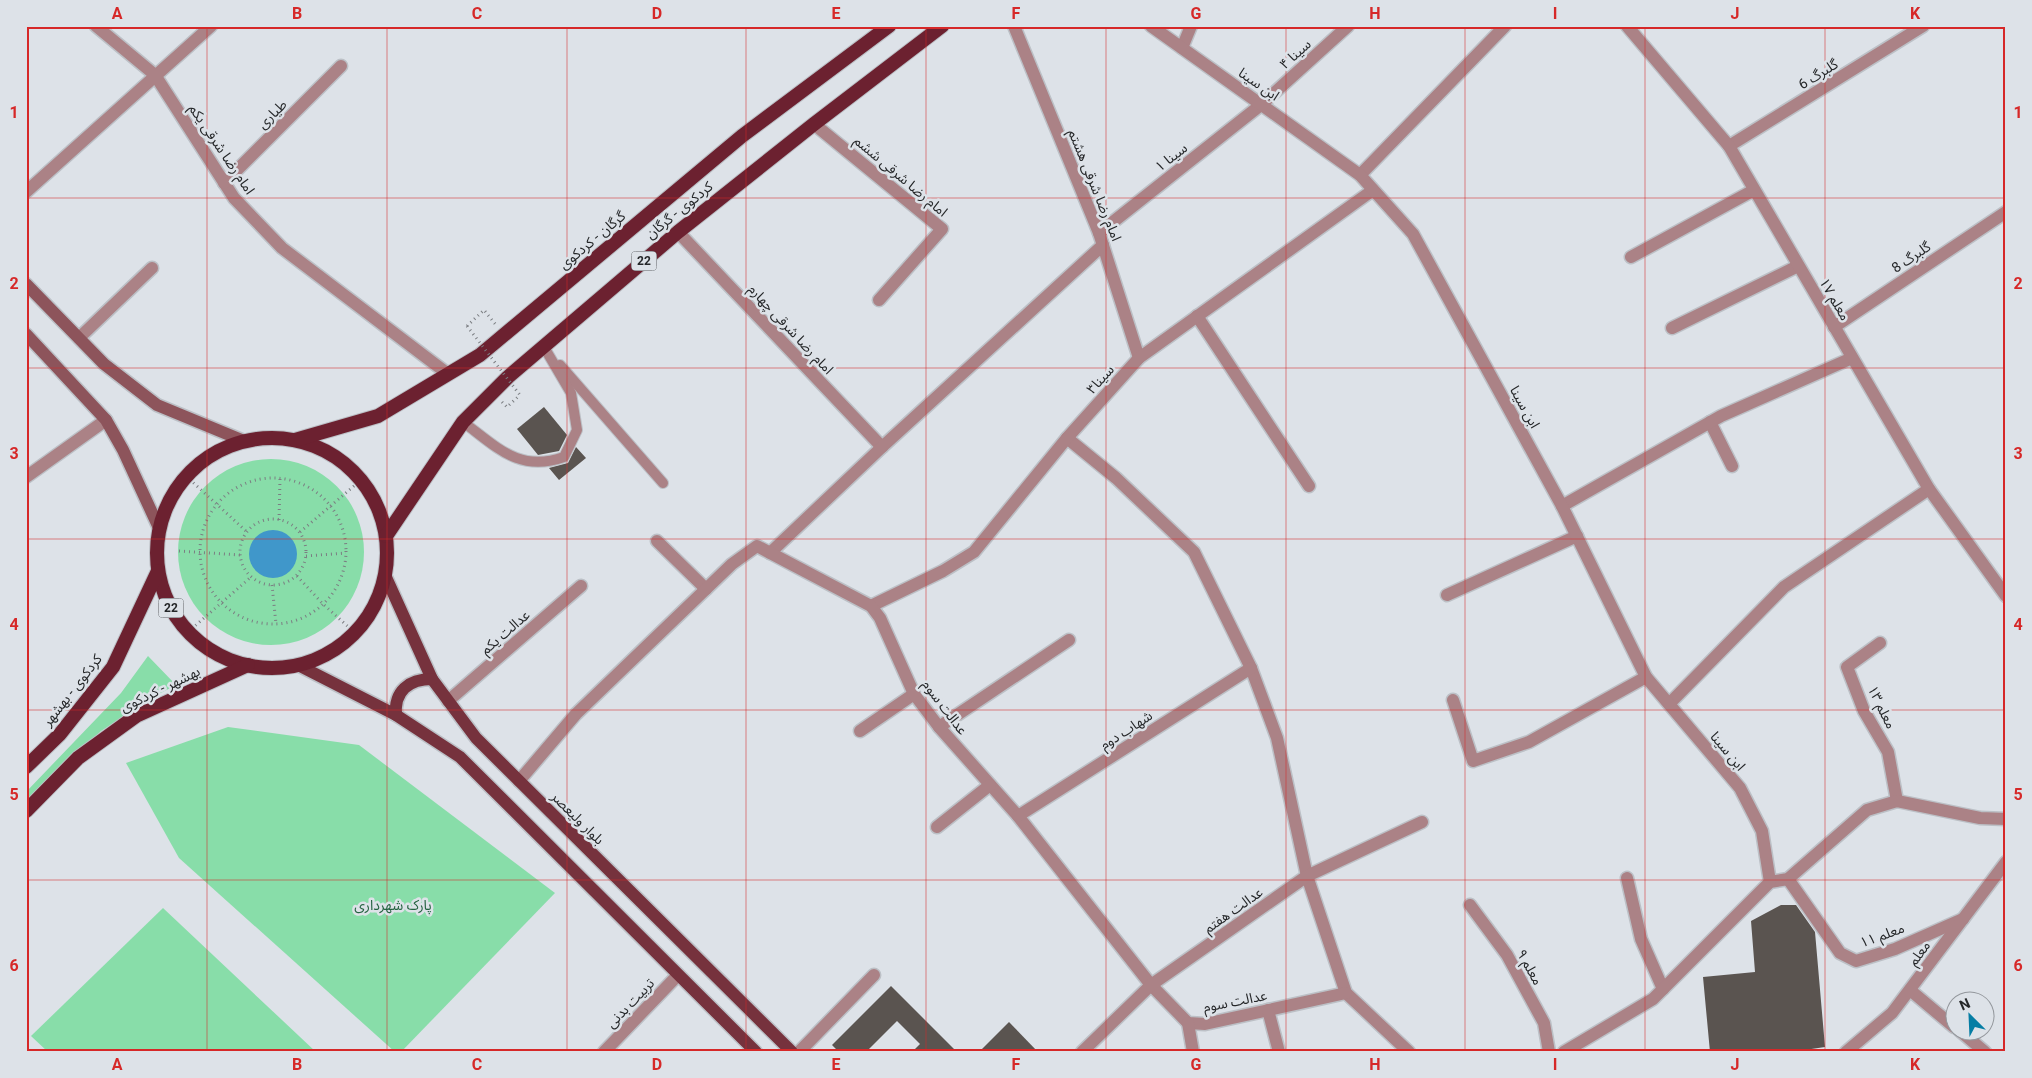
<svg xmlns="http://www.w3.org/2000/svg" width="2032" height="1078" viewBox="0 0 2032 1078" font-family="Roboto,'Noto Sans Arabic',sans-serif">
  <style>
    .green { fill: #88dda9 }
    .water { fill: #4097ca }
    .building { fill: #5a5450 }
    .lines { fill: none; stroke-linecap: round; stroke-linejoin: round }
    .service-casing { stroke: #bcc0c6; stroke-width: 12 }
    .minor-casing { stroke: #bcc0c6; stroke-width: 15 }
    .tertiary-casing { stroke: #bcc0c6; stroke-width: 15 }
    .secondary-casing { stroke: #bcc0c6; stroke-width: 15 }
    .primary-casing { stroke: #bcc0c6; stroke-width: 15 }
    .trunk-casing { stroke: #bcc0c6; stroke-width: 16 }
    .path { stroke: #7b7e82; stroke-width: 3; stroke-dasharray: 1 4; stroke-linecap: butt }
    .service { stroke: #ab8286; stroke-width: 10 }
    .minor { stroke: #ab8286; stroke-width: 12 }
    .tertiary { stroke: #ab8286; stroke-width: 12 }
    .secondary { stroke: #8d545b; stroke-width: 12 }
    .primary { stroke: #76323d; stroke-width: 12 }
    .trunk { stroke: #6c2130; stroke-width: 14 }
    .path-bridge { stroke: #7b7e82; stroke-width: 3; stroke-dasharray: 1 4; stroke-linecap: butt }
    .grid { fill: none; stroke: #d62828; stroke-width: 1; stroke-opacity: 0.55 }
    .labels { text-anchor: middle; dominant-baseline: central; stroke-width: 5; stroke-linejoin: round; paint-order: stroke }
    .shield { fill: #dde2e8; stroke: #5c5f62; stroke-width: 1 }
    .shield-label { font-size: 12px; font-weight: bold; fill: #252729 }
    .street-label { font-size: 14px; fill: #252729; stroke: #dde2e8 }
    .park-label { font-size: 14px; fill: #246240; stroke: #dde2e8 }
    .neatline { fill: none; stroke: #d62828; stroke-width: 2 }
    .grid-label { font-size: 16px; text-anchor: middle; font-weight: bold; fill: #d62828 }
  </style>
  <rect width="100%" height="100%" fill="#dde2e8"/>
  <g class="green">
    <circle cx="271" cy="552" r="93"/>
    <polygon points="148,656 176,685 157,695 101,731 26,804 26,792 121,693"/>
    <polygon points="228,727 359,745 555,893 401,1052 395,1052 179,858 126,763"/>
    <polygon points="163,908 316,1052 48,1052 31,1036"/>
  </g>
  <circle class="water" cx="273" cy="554" r="24"/>
  <g class="building">
    <polygon points="544,407 567,435 559,451 538,455 517,429"/>
    <polygon points="576,447 586,458 559,480 549,468 568,463"/>
    <polygon points="1781,905 1796,905 1815,932 1825,1047 1791,1052 1710,1052 1703,977 1755,972 1751,921"/>
    <polygon points="891,986 957,1052 912,1052 920,1044 897,1021 866,1052 839,1052 832,1045"/>
    <polygon points="1009,1022 1038,1052 979,1052"/>
  </g>
  <g class="lines">
    <defs>
      <g id="service">
        <polyline points="560,365 663,483"/>
        <path d="M463 422C497 447 519 473 564 457L577 430 571 393 544 347"/>
      </g>
      <g id="minor">
        <polyline points="96,26 155,75 234,198 282,248 448,374"/>
        <polyline points="1014,26 1099,233 1139,358"/>
        <polyline points="1182,48 1191,26"/>
        <polyline points="814,124 942,229 879,300"/>
        <polyline points="1729,146 1923,26"/>
        <polyline points="1360,175 1505,26"/>
        <polyline points="224,183 341,66"/>
        <polyline points="26,192 211,26"/>
        <polyline points="678,232 882,447"/>
        <polyline points="1099,233 1262,104 1348,26"/>
        <polyline points="1631,257 1754,190"/>
        <polyline points="1197,316 1309,486"/>
        <polyline points="1834,327 2006,212"/>
        <polyline points="1672,328 1798,266"/>
        <polyline points="79,338 152,268"/>
        <polyline points="1710,422 1732,466"/>
        <polyline points="1067,438 1116,478 1194,552 1251,668 1277,738 1307,876 1346,993 1409,1052"/>
        <polyline points="26,477 106,420"/>
        <polyline points="1562,506 1721,416 1852,358"/>
        <polyline points="657,541 706,589"/>
        <polyline points="770,553 882,447 1103,245"/>
        <polyline points="1447,595 1577,536"/>
        <polyline points="871,606 943,571 974,552 1067,438 1139,358 1373,190"/>
        <polyline points="1880,643 1847,667 1864,711 1888,752 1897,801"/>
        <polyline points="1453,700 1473,761 1529,742 1646,677"/>
        <polyline points="448,701 581,586"/>
        <polyline points="1669,704 1784,587 1929,489"/>
        <polyline points="939,727 1069,640"/>
        <polyline points="860,731 914,694"/>
        <polyline points="519,781 576,714 732,564 757,546 871,606 880,618 914,694 939,727 1018,816 1151,985 1188,1023 1205,1024 1346,993"/>
        <polyline points="1018,816 1251,668"/>
        <polyline points="937,827 990,785"/>
        <polyline points="1627,878 1641,939 1663,989"/>
        <polyline points="1788,879 1840,953 1856,961 1895,949 1963,919"/>
        <polyline points="1470,905 1507,955 1544,1023 1549,1052"/>
        <polyline points="1910,990 1954,1027"/>
        <polyline points="1268,1010 1279,1052"/>
        <polyline points="1188,1023 1193,1052"/>
        <polyline points="1959,1030 1985,1052"/>
        <polyline points="799,1052 874,975"/>
        <polyline points="1082,1052 1151,985 1307,876 1422,822"/>
        <polyline points="1564,1052 1653,999 1770,882 1788,879 1867,810 1897,801 1980,818 2006,819"/>
      </g>
      <g id="tertiary">
        <polyline points="1151,26 1360,175 1413,234 1562,506 1646,677 1740,788 1762,831 1770,882"/>
        <polyline points="1627,26 1729,146 1929,489 2006,596"/>
        <polyline points="604,1052 678,975"/>
        <polyline points="1846,1052 1892,1013 2006,862"/>
      </g>
      <g id="secondary">
        <polyline points="26,284 104,364 157,405 244,441"/>
        <polyline points="26,334 106,420 123,450 159,528"/>
      </g>
      <g id="primary">
        <polyline points="385,575 432,679 476,738 792,1052"/>
        <polyline points="298,665 396,715 460,757 756,1052"/>
        <path d="M396 715C394 691 409 679 432 679"/>
      </g>
      <g id="trunk">
        <circle cx="272" cy="553" r="115"/>
        <polyline points="295,440 378,416 480,355 742,136 889,26"/>
        <polyline points="386,536 463,422 508,377 678,232 814,124 942,26"/>
        <polyline points="26,767 60,734 113,667 158,571"/>
        <polyline points="26,811 78,758 136,716 248,665"/>
      </g>
    </defs>
    <use href="#service" class="service-casing"/>
    <use href="#minor" class="minor-casing"/>
    <use href="#tertiary" class="tertiary-casing"/>
    <use href="#secondary" class="secondary-casing"/>
    <use href="#primary" class="primary-casing"/>
    <use href="#trunk" class="trunk-casing"/>
    <g class="path">
      <polyline points="467,326 484,310 496,325"/>
      <polyline points="502,402 507,407 520,395"/>
      <polyline points="186,476 247,532"/>
      <circle cx="273" cy="551" r="73"/>
      <circle cx="273" cy="552" r="33"/>
      <polyline points="279,520 280,479"/>
      <polyline points="300,532 361,480"/>
      <polyline points="179,551 240,555"/>
      <polyline points="306,556 346,553"/>
      <polyline points="297,576 323,604 354,632"/>
      <polyline points="272,585 276,624"/>
      <polyline points="188,632 251,577"/>
    </g>
    <use href="#service" class="service"/>
    <use href="#minor" class="minor"/>
    <use href="#tertiary" class="tertiary"/>
    <use href="#secondary" class="secondary"/>
    <use href="#primary" class="primary"/>
    <use href="#trunk" class="trunk"/>
    <polyline class="path-bridge" points="467,326 520,395"/>
  </g>
  <path class="grid" d="M207 26V1052M387 26V1052M567 26V1052M746 26V1052M926 26V1052M1106 26V1052M1286 26V1052M1465 26V1052M1645 26V1052M1825 26V1052M26 198H2006M26 368H2006M26 539H2006M26 710H2006M26 880H2006"/>
  <g class="labels">
    <g class="shield">
      <rect x="631.5" y="251.5" width="25" height="19" rx="4"/>
      <rect x="158.5" y="598.5" width="25" height="19" rx="4"/>
    </g>
    <g class="shield-label">
      <text x="644" y="261">22</text>
      <text x="171" y="608">22</text>
    </g>
    <g class="street-label">
      <text transform="translate(1295 54) rotate(-42)">سینا ۴</text>
      <text transform="translate(1818 74) rotate(-32)">گلبرگ 6</text>
      <text transform="translate(1259 84) rotate(35)">ابن سینا</text>
      <text transform="translate(272 114) rotate(-45)">طیاری</text>
      <text transform="translate(222 149) rotate(56)">امام رضا شرقی یکم</text>
      <text transform="translate(1171 157) rotate(-38)">سینا ۱</text>
      <text transform="translate(901 176) rotate(40)">امام رضا شرقی ششم</text>
      <text transform="translate(1095 185) rotate(68)">امام رضا شرقی هشتم</text>
      <text transform="translate(679 210) rotate(-39)">کردکوی - گرگان</text>
      <text transform="translate(592 240) rotate(-40)">گرگان - کردکوی</text>
      <text transform="translate(1911 257) rotate(-34)">گلبرگ 8</text>
      <text transform="translate(1835 299) rotate(60)">معلم ۱۷</text>
      <text transform="translate(791 329) rotate(47)">امام رضا شرقی چهارم</text>
      <text transform="translate(1100 379) rotate(-48)">سینا۳</text>
      <text transform="translate(1525 407) rotate(61)">ابن سینا</text>
      <text transform="translate(505 632) rotate(-41)">عدالت یکم</text>
      <text transform="translate(160 689) rotate(-26)">بهشهر - کردکوی</text>
      <text transform="translate(72 690) rotate(-52)">کردکوی - بهشهر</text>
      <text transform="translate(945 707) rotate(53)">عدالت سوم</text>
      <text transform="translate(1882 707) rotate(64)">معلم ۱۳</text>
      <text transform="translate(1126 730) rotate(-33)">شهاب دوم</text>
      <text transform="translate(1728 751) rotate(50)">ابن سینا</text>
      <text transform="translate(578 818) rotate(45)">بلوار ولیعصر</text>
      <text transform="translate(1233 910) rotate(-35)">عدالت هفتم</text>
      <text transform="translate(1882 935) rotate(-20)">معلم ۱۱</text>
      <text transform="translate(1919 953) rotate(-53)">معلم</text>
      <text transform="translate(1530 967) rotate(61)">معلم ۹</text>
      <text transform="translate(1235 1001) rotate(-11)">عدالت سوم</text>
      <text transform="translate(630 1003) rotate(-46)">تربیت بدنی</text>
    </g>
    <g class="park-label">
      <text x="393" y="905">پارک شهرداری</text>
    </g>
  </g>
  <rect width="2032" height="1078" fill="none" stroke="#dde2e8" stroke-width="55"/>
  <g transform="translate(1970 1016) rotate(336)"><circle r="24" fill="#dde2e8" stroke="#93979c"/>
  <path d="M0-4L9 19L0 12L-9 19Z" fill="#057da4"/>
  <text y="-8" font-size="14" font-weight="bold" text-anchor="middle" fill="#252729">N</text>
  </g>
  <rect x="28" y="28" width="1976" height="1022" class="neatline"/>
  <g class="grid-label">
    <text x="117" y="19">A</text>
    <text x="297" y="19">B</text>
    <text x="477" y="19">C</text>
    <text x="657" y="19">D</text>
    <text x="836" y="19">E</text>
    <text x="1016" y="19">F</text>
    <text x="1196" y="19">G</text>
    <text x="1375" y="19">H</text>
    <text x="1555" y="19">I</text>
    <text x="1735" y="19">J</text>
    <text x="1915" y="19">K</text>
    <text x="14" y="118">1</text>
    <text x="2018" y="118">1</text>
    <text x="14" y="289">2</text>
    <text x="2018" y="289">2</text>
    <text x="14" y="459">3</text>
    <text x="2018" y="459">3</text>
    <text x="14" y="630">4</text>
    <text x="2018" y="630">4</text>
    <text x="14" y="800">5</text>
    <text x="2018" y="800">5</text>
    <text x="14" y="971">6</text>
    <text x="2018" y="971">6</text>
    <text x="117" y="1070">A</text>
    <text x="297" y="1070">B</text>
    <text x="477" y="1070">C</text>
    <text x="657" y="1070">D</text>
    <text x="836" y="1070">E</text>
    <text x="1016" y="1070">F</text>
    <text x="1196" y="1070">G</text>
    <text x="1375" y="1070">H</text>
    <text x="1555" y="1070">I</text>
    <text x="1735" y="1070">J</text>
    <text x="1915" y="1070">K</text>
  </g>
</svg>
